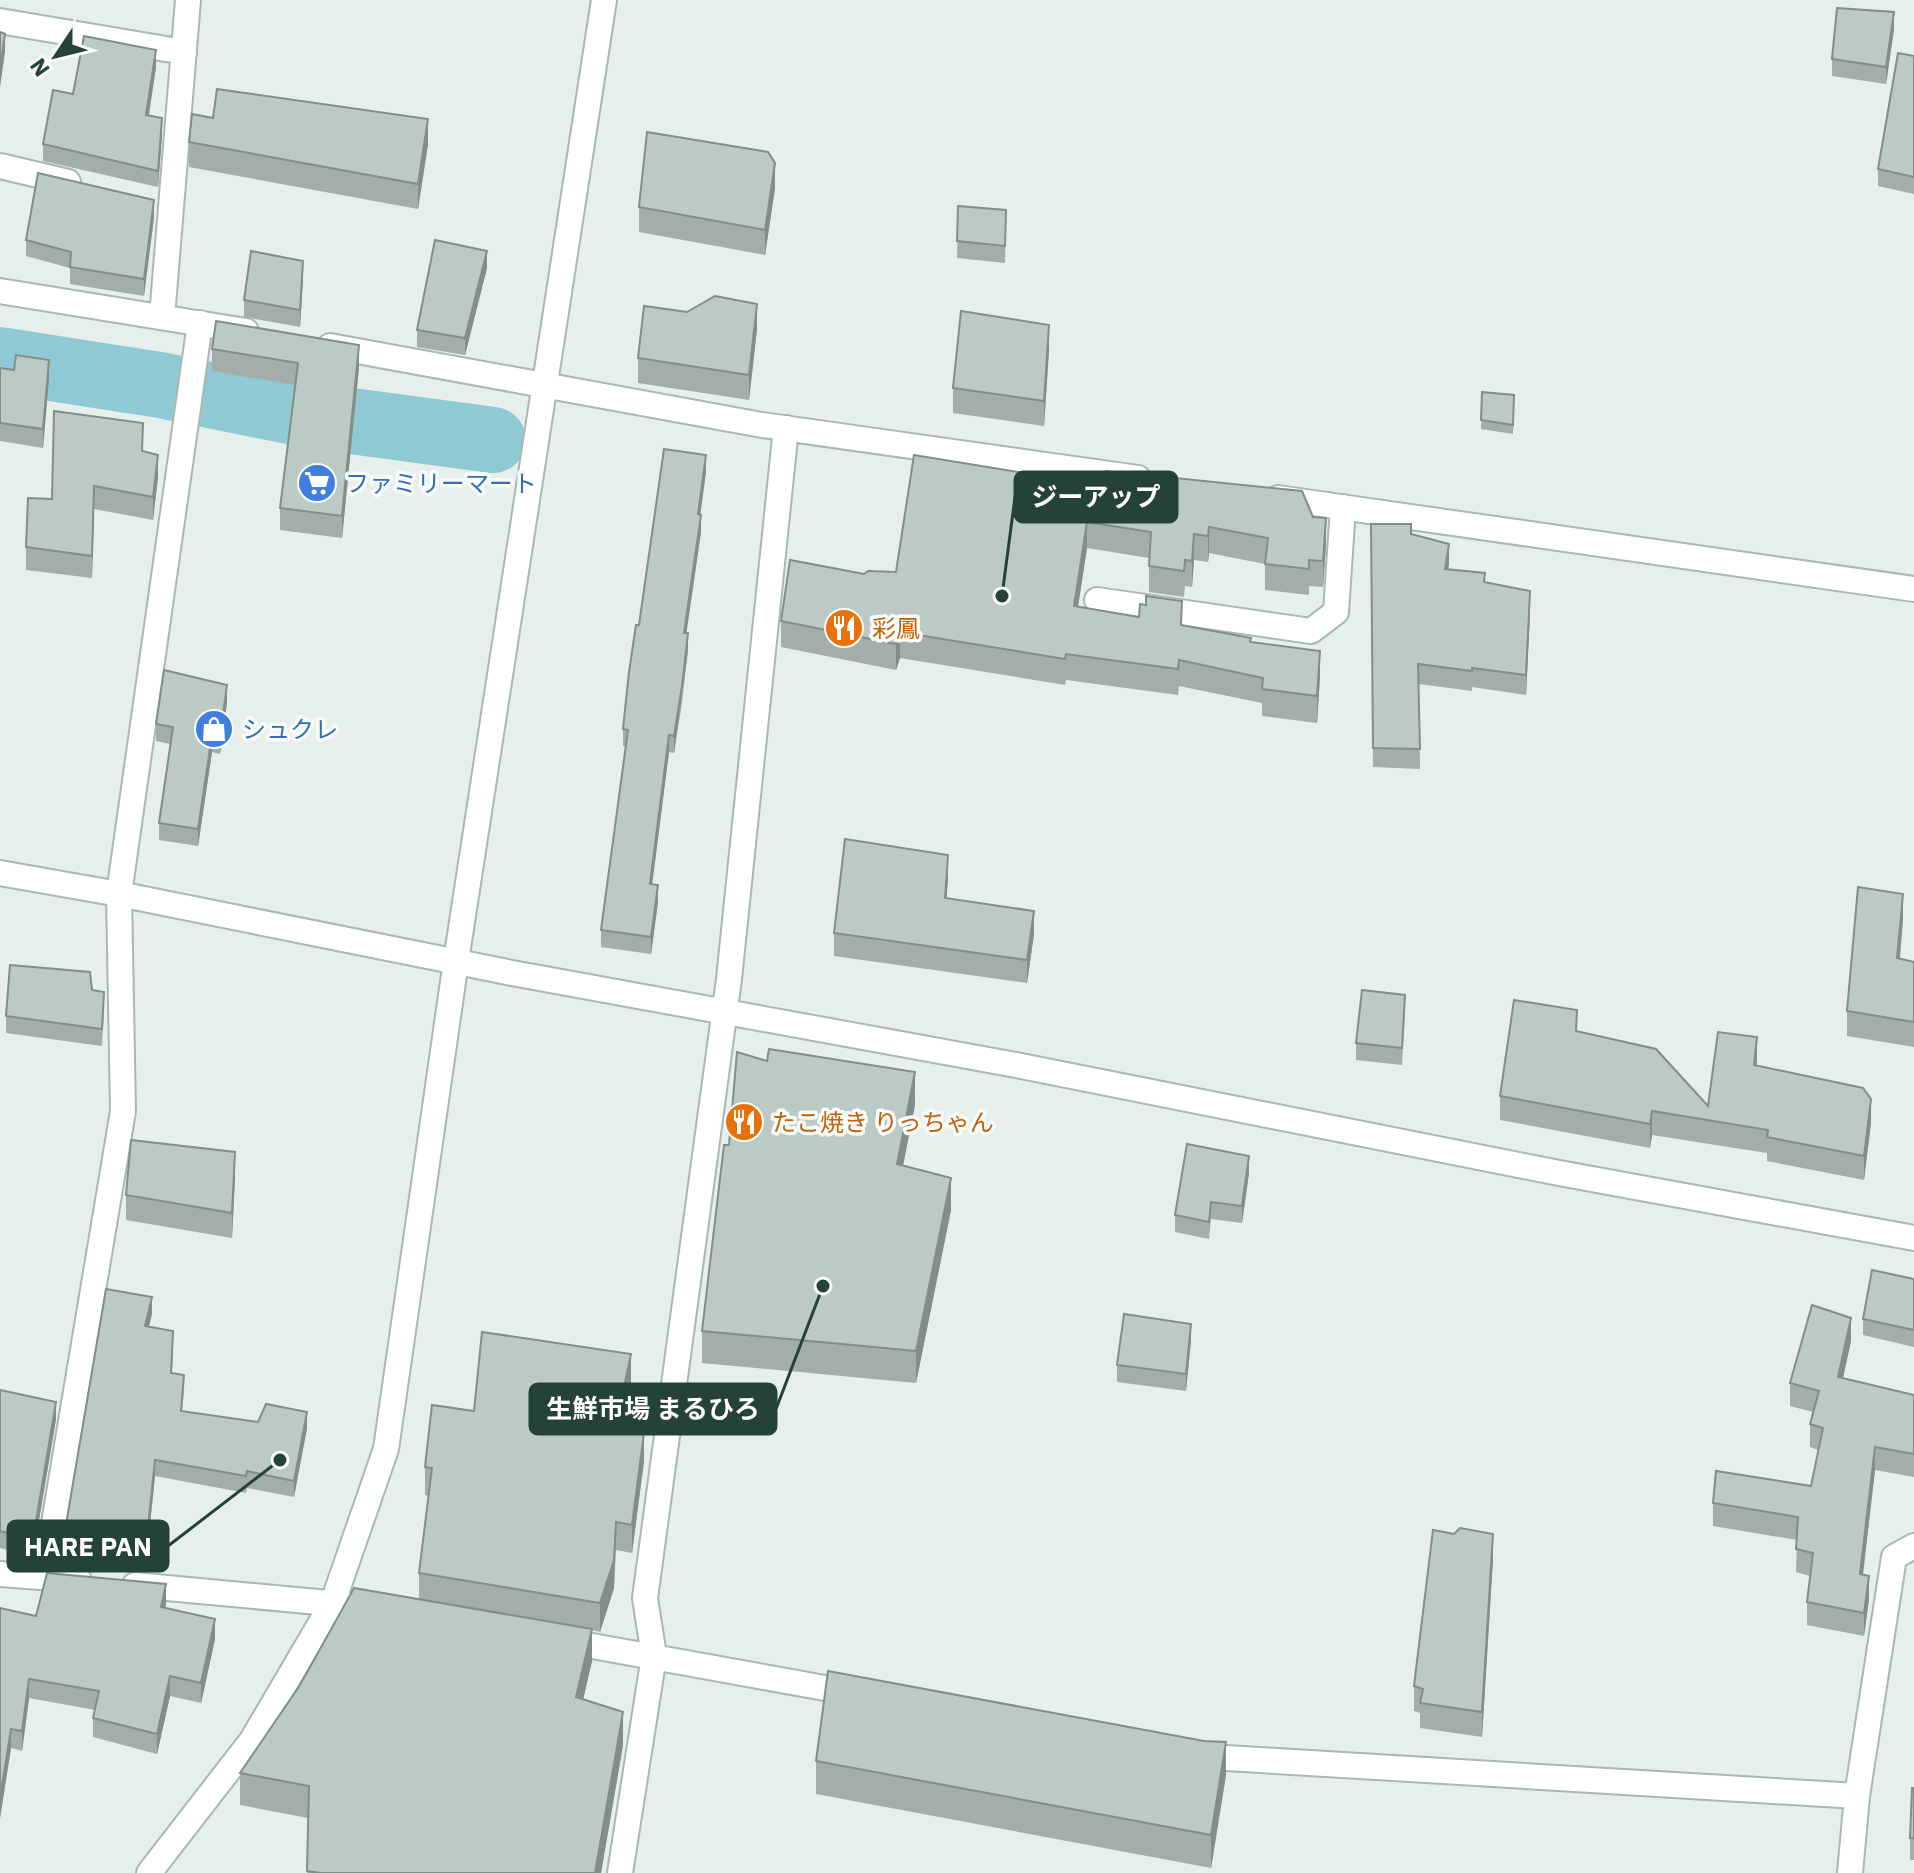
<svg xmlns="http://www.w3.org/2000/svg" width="1914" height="1873" viewBox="0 0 1914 1873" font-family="'IBM Plex Sans','Noto Sans JP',sans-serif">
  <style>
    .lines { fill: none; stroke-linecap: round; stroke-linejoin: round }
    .river { stroke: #8ec9d4; stroke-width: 66 }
    .minor-casing { stroke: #a8b8b2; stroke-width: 28 }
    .tertiary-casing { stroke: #a8b8b2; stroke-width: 28 }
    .minor { stroke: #fff; stroke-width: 24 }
    .tertiary { stroke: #fff; stroke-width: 24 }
    .wall { fill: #a1aea9 }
    .shaded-wall { fill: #838d89 }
    .building { fill: #bbcac4; stroke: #838d89; stroke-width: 2 }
    .labels { text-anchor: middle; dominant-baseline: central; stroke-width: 7; stroke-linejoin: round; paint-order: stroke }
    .shop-label { font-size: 24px; fill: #366cbe; stroke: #f7fbf9; text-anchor: start }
    .food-label { font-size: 24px; fill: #c56008; stroke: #f7fbf9; text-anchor: start }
    .leader { fill: none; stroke: #24423a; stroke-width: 3 }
    .callout-dot { fill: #24423a; stroke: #f7fbf9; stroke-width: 3 }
    .callout { fill: #24423a; stroke: #24423a; stroke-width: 3 }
    .callout-label { font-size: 26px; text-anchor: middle; font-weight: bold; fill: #fff }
  </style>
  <rect width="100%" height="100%" fill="#e6efeb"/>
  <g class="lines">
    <polyline class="river" points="0,360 160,385 314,416 493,440"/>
    <defs>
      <g id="minor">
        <polyline points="0,21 184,52"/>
        <polyline points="0,166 68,182"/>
        <polyline points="0,291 246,331"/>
        <polyline points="162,317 188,0"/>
        <polyline points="330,346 762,425 1138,478"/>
        <polyline points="1278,498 1914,589"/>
        <polyline points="1097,600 1311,631 1336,612 1343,507"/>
        <polyline points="0,1574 79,1580"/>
        <polyline points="45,1577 123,1111 119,894 200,323"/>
        <polyline points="135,1585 350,1605"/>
        <polyline points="559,1640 858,1694"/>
        <polyline points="654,1656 645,1598 729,979 786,428"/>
        <polyline points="1193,1756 1857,1796"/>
        <polyline points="1850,1873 1857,1796 1894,1557 1914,1546"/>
      </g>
      <g id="tertiary">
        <polyline points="0,873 119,894 512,973 1016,1065 1559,1173 1914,1238"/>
        <polyline points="149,1873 252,1740 333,1602 386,1449 456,961 604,0"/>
        <polyline points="620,1873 654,1656"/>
      </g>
    </defs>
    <use href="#minor" class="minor-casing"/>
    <use href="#tertiary" class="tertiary-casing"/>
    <use href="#minor" class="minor"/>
    <use href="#tertiary" class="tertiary"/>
  </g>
  <g class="wall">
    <polygon points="1894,29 1886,84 1832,76 1832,59"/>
    <polygon points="1914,56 1914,194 1878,186 1878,169"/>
    <polygon points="156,67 149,115 162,134 158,187 43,161 43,144 73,94"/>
    <polygon points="213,118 428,144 418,209 189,167 189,142"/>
    <polygon points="775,188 765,255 639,232 639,207"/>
    <polygon points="958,206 1006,210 1005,263 957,258"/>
    <polygon points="154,217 144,296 70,284 70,268 26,256 26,240"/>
    <polygon points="487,268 465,355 417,347 417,330"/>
    <polygon points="303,278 300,327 244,317 244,300"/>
    <polygon points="687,312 757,329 749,400 638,383 638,358"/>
    <polygon points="212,349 359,367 342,538 280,530 280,508 295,385 212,371"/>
    <polygon points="1049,350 1044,426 953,413 953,388"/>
    <polygon points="0,368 49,378 43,448 0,441"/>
    <polygon points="1482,392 1514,395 1513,434 1481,429"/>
    <polygon points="143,451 158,477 153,520 94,509 92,578 26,570 26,547 52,499"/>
    <polygon points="914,455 1326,544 1323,587 1309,586 1309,595 1265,590 1265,564 1209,553 1208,562 1194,560 1192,587 1185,586 1184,597 1149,592 1149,558 1087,548 1078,607 1182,626 1320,677 1317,723 1262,716 1262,703 1179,686 1178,695 1066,680 1065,685 900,658 896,670 781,647 781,621 864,574 896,572"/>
    <polygon points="706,472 700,515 701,532 686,633 688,650 682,703 674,753 669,752 652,884 658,902 651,954 601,947 601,930 626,746 623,746 623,729 639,625"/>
    <polygon points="1371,524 1411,534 1449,564 1448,569 1485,583 1530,611 1526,695 1472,687 1472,691 1419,684 1420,769 1373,767"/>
    <polygon points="227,702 220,754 212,752 198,846 159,840 159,823 170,744 156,741 156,724"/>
    <polygon points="948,878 946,899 1034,934 1027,983 834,956 834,933"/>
    <polygon points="1903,919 1900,959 1914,962 1914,1047 1847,1036 1847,1011"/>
    <polygon points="92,990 104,1009 102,1046 6,1033 6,1016"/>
    <polygon points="1405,1012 1402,1065 1356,1060 1356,1043"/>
    <polygon points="1577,1032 1708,1106 1756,1066 1871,1123 1864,1180 1767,1161 1767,1153 1652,1135 1650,1148 1500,1120 1500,1096"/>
    <polygon points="915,1105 903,1165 951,1210 916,1383 702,1363 702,1331 729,1145"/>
    <polygon points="1249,1173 1242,1223 1211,1219 1209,1239 1175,1232 1175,1215"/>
    <polygon points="235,1177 232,1238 126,1220 126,1195"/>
    <polygon points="1914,1279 1914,1347 1863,1335 1863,1319"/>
    <polygon points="152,1314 149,1326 173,1348 172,1373 184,1392 182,1411 307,1428 294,1497 247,1488 246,1493 155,1476 145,1572 62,1564 62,1548"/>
    <polygon points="1191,1340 1186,1391 1117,1382 1117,1365"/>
    <polygon points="1851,1341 1843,1378 1914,1395 1914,1477 1875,1470 1863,1575 1869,1599 1864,1636 1807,1625 1807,1602 1810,1576 1796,1572 1797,1540 1713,1526 1713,1503 1811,1486 1818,1450 1810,1447 1810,1424 1813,1412 1790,1406 1790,1383"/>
    <polygon points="631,1382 621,1430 644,1461 632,1553 616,1550 614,1588 600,1632 592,1630 592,1661 583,1700 623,1745 601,1873 307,1873 308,1818 240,1805 240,1773 419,1599 419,1573 428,1496 425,1495 425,1467 474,1411"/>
    <polygon points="0,1390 56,1419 33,1556 0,1548"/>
    <polygon points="1493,1559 1482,1737 1420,1728 1420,1713 1414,1711 1414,1686"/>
    <polygon points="166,1604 165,1608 215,1639 201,1703 170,1696 157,1754 93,1737 93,1718 95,1710 29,1698 22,1751 11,1748 0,1818 0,1608 36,1616"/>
    <polygon points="816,1761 1226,1775 1211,1868 816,1794"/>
    <polygon points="1914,1788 1914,1860 1910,1860 1910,1838"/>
  </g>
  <g class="shaded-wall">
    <polygon points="1894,12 1894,29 1886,84 1886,67"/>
    <polygon points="5,34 5,52 0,87 0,69"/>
    <polygon points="156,50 156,67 146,132 146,115"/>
    <polygon points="162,118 162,134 158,187 158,171"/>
    <polygon points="428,119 428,144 418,209 418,184"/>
    <polygon points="775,163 775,188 765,255 765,230"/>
    <polygon points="154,200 154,217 144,296 144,279"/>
    <polygon points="487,251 487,268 465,355 465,338"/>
    <polygon points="303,261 303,278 300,327 300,310"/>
    <polygon points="757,304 757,329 749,400 749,375"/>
    <polygon points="1049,325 1049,350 1044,426 1044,401"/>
    <polygon points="359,345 359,367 342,538 342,516"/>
    <polygon points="49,360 49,378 43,448 43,429"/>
    <polygon points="158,455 158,477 153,520 153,497"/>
    <polygon points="706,455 706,472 698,531 698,514"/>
    <polygon points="94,486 94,509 92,578 92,556"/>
    <polygon points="701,515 701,532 684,650 684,633"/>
    <polygon points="1326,518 1326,544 1323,587 1323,561"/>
    <polygon points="1087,522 1087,548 1074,632 1074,606"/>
    <polygon points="1209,527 1209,553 1208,562 1208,536"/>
    <polygon points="1194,534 1194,560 1192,587 1192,561"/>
    <polygon points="1449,544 1449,564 1445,588 1445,569"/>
    <polygon points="1530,591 1530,611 1526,695 1526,675"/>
    <polygon points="900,632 900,658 896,670 896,644"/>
    <polygon points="688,633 688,650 674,753 674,736"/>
    <polygon points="1320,651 1320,677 1317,723 1317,696"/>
    <polygon points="227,685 227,702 220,754 220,737"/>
    <polygon points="212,735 212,752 198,846 198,829"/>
    <polygon points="669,735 669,752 650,901 650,884"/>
    <polygon points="948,855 948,878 945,922 945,898"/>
    <polygon points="658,885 658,902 651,954 651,937"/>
    <polygon points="1903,894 1903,919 1897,984 1897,958"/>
    <polygon points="1034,911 1034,934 1027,983 1027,960"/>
    <polygon points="1757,1037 1757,1061 1754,1089 1754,1065"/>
    <polygon points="915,1072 915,1105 897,1196 897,1164"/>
    <polygon points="1871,1099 1871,1123 1864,1180 1864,1156"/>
    <polygon points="1652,1111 1652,1135 1650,1148 1650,1124"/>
    <polygon points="235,1152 235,1177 232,1238 232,1213"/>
    <polygon points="1249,1156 1249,1173 1242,1223 1242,1206"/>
    <polygon points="951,1178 951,1210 916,1383 916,1351"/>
    <polygon points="152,1297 152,1314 145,1342 145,1326"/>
    <polygon points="1851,1318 1851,1341 1838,1400 1838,1377"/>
    <polygon points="1191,1324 1191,1340 1186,1391 1186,1374"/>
    <polygon points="631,1354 631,1382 615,1457 615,1429"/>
    <polygon points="56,1402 56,1419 33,1556 33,1539"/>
    <polygon points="307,1412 307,1428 294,1497 294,1481"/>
    <polygon points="644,1433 644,1461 632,1553 632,1525"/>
    <polygon points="1875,1447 1875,1470 1860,1598 1860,1574"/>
    <polygon points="155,1460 155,1476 145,1572 145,1555"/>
    <polygon points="616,1522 614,1588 600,1632 600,1603"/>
    <polygon points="1493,1534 1493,1559 1482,1737 1482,1712"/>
    <polygon points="1869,1576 1869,1599 1864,1636 1864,1613"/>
    <polygon points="166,1584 166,1604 161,1627 161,1607"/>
    <polygon points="215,1619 215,1639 201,1703 201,1683"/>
    <polygon points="592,1629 592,1661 576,1730 576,1697"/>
    <polygon points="170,1676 170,1696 157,1754 157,1734"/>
    <polygon points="29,1679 29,1698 22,1751 22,1731"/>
    <polygon points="623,1712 623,1745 601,1873 595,1873"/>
    <polygon points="11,1729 11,1748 0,1818 0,1798"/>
    <polygon points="1226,1742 1226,1775 1211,1868 1211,1835"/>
  </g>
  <g class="building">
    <polygon points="1837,8 1894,12 1886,67 1832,59"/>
    <polygon points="0,32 5,34 0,69"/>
    <polygon points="84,36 156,50 146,115 162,118 158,171 43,144 53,90 73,94"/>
    <polygon points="1898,53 1914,56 1914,177 1878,169"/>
    <polygon points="217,89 428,119 418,184 189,142 192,114 213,118"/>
    <polygon points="647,132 768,152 775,163 765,230 639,207"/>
    <polygon points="38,173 154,200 144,279 70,267 71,252 26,240"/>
    <polygon points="958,206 1006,210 1005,246 957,241"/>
    <polygon points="435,240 487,251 465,338 417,330"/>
    <polygon points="251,251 303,261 300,310 244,300"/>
    <polygon points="715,296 757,304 749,375 638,358 644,306 687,312"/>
    <polygon points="961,311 1049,325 1044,401 953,388"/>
    <polygon points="216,321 359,345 342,516 280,508 298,363 212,349"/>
    <polygon points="16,355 49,360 43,429 0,423 0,368 14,370"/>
    <polygon points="1482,392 1514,395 1513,425 1481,420"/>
    <polygon points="54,411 143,423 142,451 158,455 153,497 94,486 92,556 26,547 28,498 52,499"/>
    <polygon points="664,449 706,455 698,514 701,515 684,633 688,633 682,686 674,736 669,735 650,884 658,885 651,937 601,930 628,730 623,729 629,672 636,625 639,625"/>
    <polygon points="914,455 1104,486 1106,471 1155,479 1156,476 1302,491 1313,517 1326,518 1323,561 1309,560 1309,569 1265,564 1268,538 1209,527 1208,536 1194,534 1192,561 1185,560 1184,571 1149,566 1151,532 1087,522 1074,606 1139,617 1140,604 1146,605 1146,596 1182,601 1181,625 1251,638 1250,642 1320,651 1317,696 1262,689 1263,678 1179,660 1178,669 1066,654 1065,659 900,632 896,644 781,621 790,560 864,574 868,571 896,572"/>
    <polygon points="1371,524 1411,524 1411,534 1449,544 1445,569 1485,573 1484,582 1530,591 1526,675 1472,668 1472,671 1418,664 1420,749 1373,748"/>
    <polygon points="164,670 227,685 220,737 212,735 198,829 159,823 173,727 156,724"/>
    <polygon points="845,839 948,855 945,898 1034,911 1027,960 834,933"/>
    <polygon points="1858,887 1903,894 1897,958 1914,962 1914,1022 1847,1011"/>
    <polygon points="10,965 90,972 92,990 104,992 102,1029 6,1016"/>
    <polygon points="1362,990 1405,995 1402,1048 1356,1043"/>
    <polygon points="1514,1000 1577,1010 1576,1031 1656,1049 1708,1106 1718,1032 1757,1037 1754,1065 1863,1088 1871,1099 1864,1156 1767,1137 1768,1130 1652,1111 1650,1124 1500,1096"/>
    <polygon points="769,1049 915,1072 897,1164 951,1178 916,1351 702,1331 724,1145 729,1145 737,1052 767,1061"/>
    <polygon points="131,1140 235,1152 232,1213 126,1195"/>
    <polygon points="1187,1144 1249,1156 1242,1206 1211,1202 1209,1222 1175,1215"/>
    <polygon points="1872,1270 1914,1279 1914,1330 1863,1319"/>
    <polygon points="106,1289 152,1297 145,1326 173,1331 171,1373 184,1375 181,1411 258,1422 266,1404 307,1412 294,1481 247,1471 246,1476 155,1460 145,1555 62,1548"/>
    <polygon points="1812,1305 1851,1318 1838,1377 1914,1395 1914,1454 1875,1447 1860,1574 1869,1576 1864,1613 1807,1602 1813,1553 1796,1549 1798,1517 1713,1503 1716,1471 1811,1486 1823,1428 1810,1424 1819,1391 1790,1383"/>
    <polygon points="1124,1314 1191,1324 1186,1374 1117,1365"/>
    <polygon points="482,1332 631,1354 615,1429 644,1433 632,1525 616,1522 614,1560 600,1603 419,1573 432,1468 425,1467 432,1405 474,1411"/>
    <polygon points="0,1390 56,1402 33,1539 0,1531"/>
    <polygon points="1460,1528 1493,1534 1482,1712 1420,1703 1423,1689 1414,1686 1433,1530 1454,1534"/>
    <polygon points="47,1573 166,1584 161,1607 215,1619 201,1683 170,1676 157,1734 93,1718 99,1691 29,1679 22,1731 11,1729 0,1798 0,1608 36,1616"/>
    <polygon points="354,1588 592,1629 576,1697 623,1712 595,1873 320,1873 307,1871 309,1786 240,1773 300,1685"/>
    <polygon points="828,1671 1204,1741 1226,1742 1211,1835 816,1761"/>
    <polygon points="1912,1788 1914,1788 1914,1838 1910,1838"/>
  </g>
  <defs>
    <symbol id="supermarket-disc" viewBox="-11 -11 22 22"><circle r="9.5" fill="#3f7fe0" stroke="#f7fbf9"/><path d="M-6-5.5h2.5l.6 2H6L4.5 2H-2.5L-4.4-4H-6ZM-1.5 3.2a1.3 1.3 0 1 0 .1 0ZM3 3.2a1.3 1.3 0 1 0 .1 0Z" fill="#fff"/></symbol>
    <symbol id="restaurant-disc" viewBox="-11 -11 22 22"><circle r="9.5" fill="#e8710a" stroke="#f7fbf9"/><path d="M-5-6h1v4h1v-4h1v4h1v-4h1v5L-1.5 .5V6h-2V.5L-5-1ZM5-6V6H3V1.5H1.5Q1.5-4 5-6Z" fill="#fff"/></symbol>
    <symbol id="shop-disc" viewBox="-11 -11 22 22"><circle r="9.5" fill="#3f7fe0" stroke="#f7fbf9"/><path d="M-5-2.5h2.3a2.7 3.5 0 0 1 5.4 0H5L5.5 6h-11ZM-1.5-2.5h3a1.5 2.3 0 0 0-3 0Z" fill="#fff"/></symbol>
  </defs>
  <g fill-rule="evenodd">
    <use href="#supermarket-disc" x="295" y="461" width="44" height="44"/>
    <use href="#restaurant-disc" x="822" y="606" width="44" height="44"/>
    <use href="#shop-disc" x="192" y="707" width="44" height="44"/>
    <use href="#restaurant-disc" x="722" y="1100" width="44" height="44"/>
  </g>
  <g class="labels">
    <g class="shop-label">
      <text x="345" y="483">ファミリーマート</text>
      <text x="242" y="729">シュクレ</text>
    </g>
    <g class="food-label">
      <text x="872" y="628">彩鳳</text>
      <text x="772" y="1122">たこ焼き りっちゃん</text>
    </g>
  </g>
  <path class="leader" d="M1002 596L1015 497M823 1286L776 1409M280 1460L168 1546"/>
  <g class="callout-dot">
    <circle cx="1002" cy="596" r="8"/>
    <circle cx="823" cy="1286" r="8"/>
    <circle cx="280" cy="1460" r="8"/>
  </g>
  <g class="callout">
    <rect x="1015" y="472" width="162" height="50" rx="8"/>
    <rect x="530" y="1384" width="246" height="50" rx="8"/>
    <rect x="8" y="1521" width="160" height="50" rx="8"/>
  </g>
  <g class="callout-label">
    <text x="1096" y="506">ジーアップ</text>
    <text x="653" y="1418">生鮮市場 まるひろ</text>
    <text x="88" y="1556">HARE PAN</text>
  </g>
  <g transform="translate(56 56) rotate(235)" stroke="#f7fbf9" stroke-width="6" paint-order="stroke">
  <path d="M0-6L14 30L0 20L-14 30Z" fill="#24423a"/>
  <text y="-12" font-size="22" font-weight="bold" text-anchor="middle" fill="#24423a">N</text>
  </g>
</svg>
